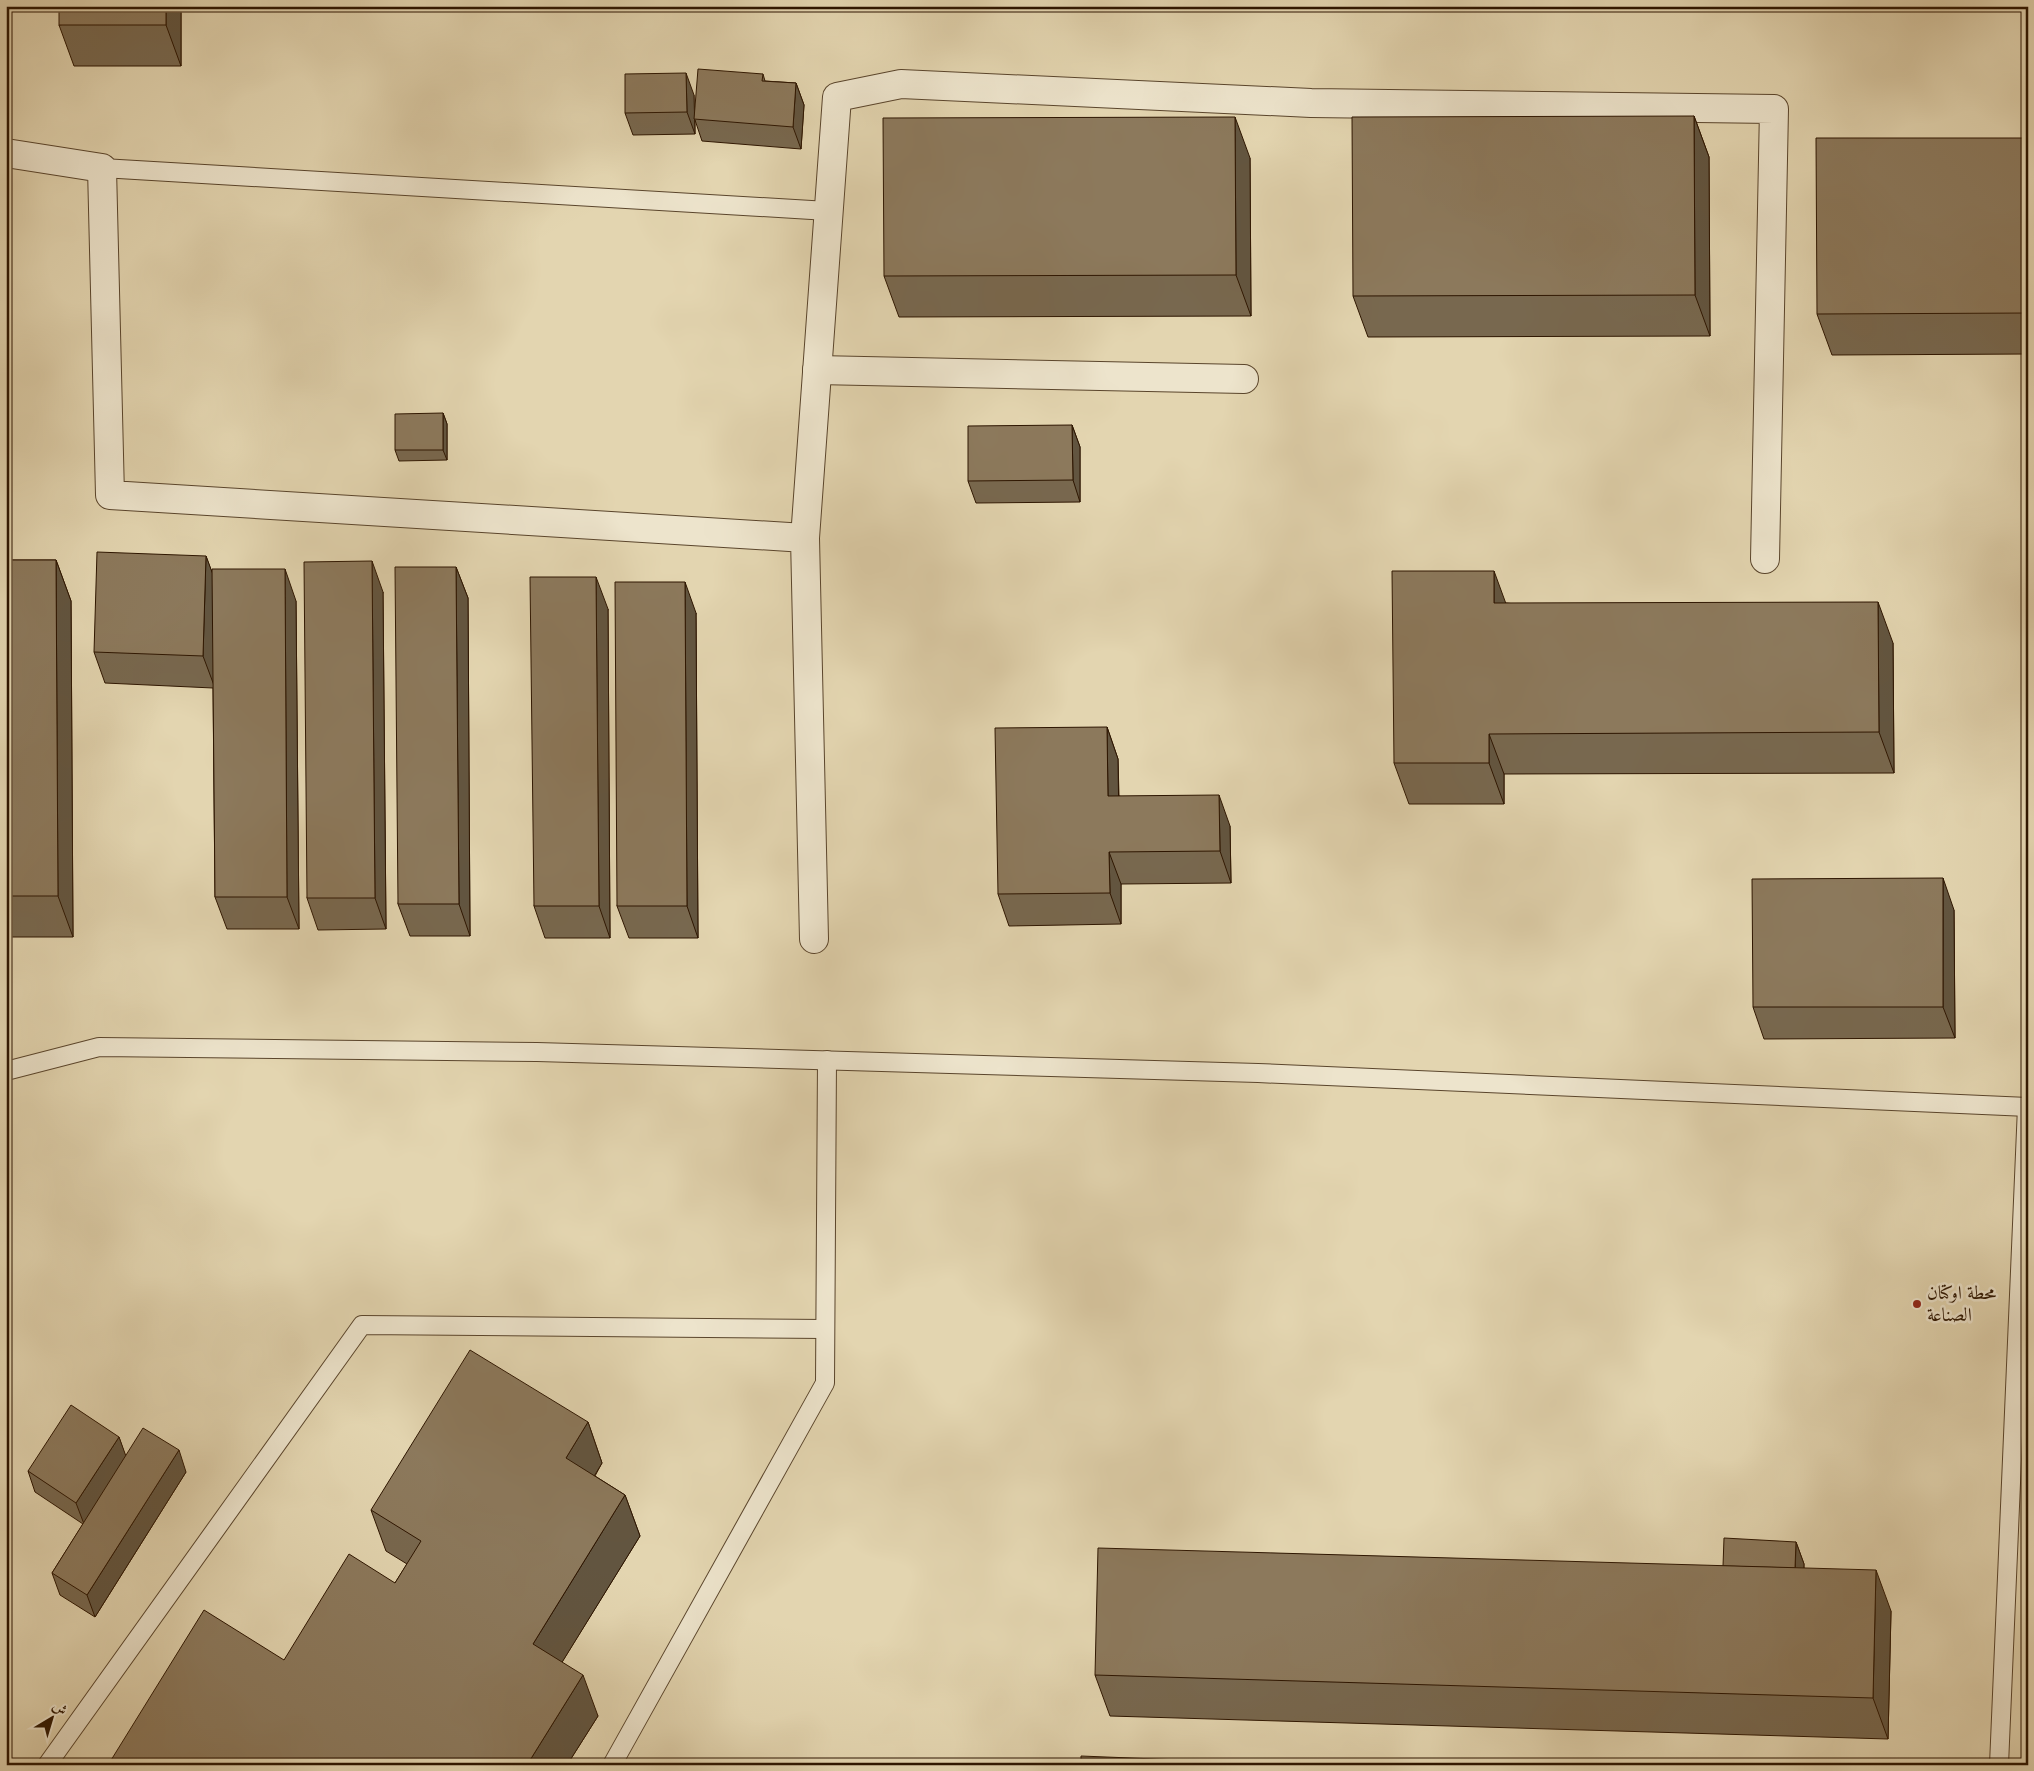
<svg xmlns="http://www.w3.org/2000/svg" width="2034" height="1771" viewBox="0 0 2034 1771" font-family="Cardo,Amiri,serif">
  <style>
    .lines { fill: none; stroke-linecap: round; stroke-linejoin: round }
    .service-casing { stroke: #5a452c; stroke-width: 20 }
    .minor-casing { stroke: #5a452c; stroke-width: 30 }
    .service { stroke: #ede4cc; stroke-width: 18 }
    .minor { stroke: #ede4cc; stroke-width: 28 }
    .wall { fill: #78684f; stroke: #2d1500 }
    .shaded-wall { fill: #625540; stroke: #2d1500 }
    .building { fill: #8c795c; stroke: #2d1500 }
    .poi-dot { fill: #8f2418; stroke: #ede4cc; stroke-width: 2 }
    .labels { text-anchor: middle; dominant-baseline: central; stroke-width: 5; stroke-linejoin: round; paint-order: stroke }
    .poi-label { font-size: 19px; fill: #2d1500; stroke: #ede4cc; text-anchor: start }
  </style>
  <rect width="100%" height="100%" fill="#e3d5b0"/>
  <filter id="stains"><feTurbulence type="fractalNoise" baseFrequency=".004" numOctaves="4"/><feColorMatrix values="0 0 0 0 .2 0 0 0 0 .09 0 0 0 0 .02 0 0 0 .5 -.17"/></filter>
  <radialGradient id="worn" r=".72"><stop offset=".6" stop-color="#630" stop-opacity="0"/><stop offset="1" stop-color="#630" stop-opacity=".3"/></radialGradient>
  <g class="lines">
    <defs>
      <g id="service">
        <polyline points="102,168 828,211"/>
        <polyline points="6,1071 99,1047 537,1052 1258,1073 2028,1107"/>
        <polyline points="47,1765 362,1325 825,1329"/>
        <polyline points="612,1765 825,1383 827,1060"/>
        <polyline points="1999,1765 2027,1107"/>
      </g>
      <g id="minor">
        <polyline points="6,153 102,168 110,495 805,538 814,939"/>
        <polyline points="817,370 1244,379"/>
        <polyline points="805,538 837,97 901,84 1311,103 1774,109 1765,559"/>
      </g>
    </defs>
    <use href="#service" class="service-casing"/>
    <use href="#minor" class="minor-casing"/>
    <use href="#service" class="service"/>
    <use href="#minor" class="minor"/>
  </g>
  <g class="wall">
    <polygon points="181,6 181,66 74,66 59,25"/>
    <polygon points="763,74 765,81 796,83 804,105 801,149 702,141 695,120 695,134 633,135 625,113 694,95 694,116"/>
    <polygon points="1694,116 1709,157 1710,336 1368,337 1353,296"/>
    <polygon points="2028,138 2028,354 1832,355 1817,314"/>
    <polygon points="1250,158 1251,316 899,317 884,276"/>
    <polygon points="443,413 447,424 447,460 399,461 395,450"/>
    <polygon points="1072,425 1080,447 1080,502 976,503 968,481"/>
    <polygon points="206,556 212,573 296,601 299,929 227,929 215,897 213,688 105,683 94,652"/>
    <polygon points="6,560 56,560 71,601 73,937 6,937"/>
    <polygon points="456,567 468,598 470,936 410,936 398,904"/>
    <polygon points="383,592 386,929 318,930 307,898"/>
    <polygon points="1506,603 1893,643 1894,773 1504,774 1504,804 1409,804 1394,763"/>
    <polygon points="608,609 610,938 545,938 534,906"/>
    <polygon points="696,613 698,938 629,938 617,906"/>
    <polygon points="1107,727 1118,759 1119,796 1230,826 1231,883 1121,884 1121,924 1009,926 998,894"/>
    <polygon points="1954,910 1955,1038 1764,1039 1753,1007"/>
    <polygon points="588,1422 602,1463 595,1476 625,1495 640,1536 562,1662 598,1716 567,1765 108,1765 284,1660 395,1583 407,1564 386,1551 371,1510"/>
    <polygon points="119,1437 125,1455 186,1472 95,1617 60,1595 52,1573 83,1524 35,1492 28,1471"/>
    <polygon points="1796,1542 1804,1564 1804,1568 1891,1611 1888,1739 1110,1716 1095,1675 1723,1566"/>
  </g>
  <g class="shaded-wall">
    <polygon points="166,6 181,6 181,66 166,25"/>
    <polygon points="686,73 694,95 695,134 687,112"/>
    <polygon points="796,83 804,105 801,149 793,127"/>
    <polygon points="1694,116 1709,157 1710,336 1695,295"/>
    <polygon points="1235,117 1250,158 1251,316 1236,275"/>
    <polygon points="443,413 447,424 447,460 443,450"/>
    <polygon points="1072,425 1080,447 1080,502 1073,480"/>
    <polygon points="206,556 218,588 215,688 203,656"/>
    <polygon points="56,560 71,601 73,937 58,896"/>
    <polygon points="372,561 383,592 386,929 375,898"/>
    <polygon points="456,567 468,598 470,936 459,904"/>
    <polygon points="285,569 296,601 299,929 287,897"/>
    <polygon points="1494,571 1509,612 1494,603"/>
    <polygon points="596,577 608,609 610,938 599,906"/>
    <polygon points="685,582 696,613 698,938 687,906"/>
    <polygon points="1878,602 1893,643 1894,773 1879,732"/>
    <polygon points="1107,727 1118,759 1119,828 1108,796"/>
    <polygon points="1489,734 1504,774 1504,804 1489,763"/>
    <polygon points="1219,795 1230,826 1231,883 1220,851"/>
    <polygon points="1109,852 1121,884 1121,924 1110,893"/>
    <polygon points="1943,878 1954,910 1955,1038 1943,1007"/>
    <polygon points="588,1422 602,1463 581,1498 566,1458"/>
    <polygon points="119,1437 127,1459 84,1524 76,1503"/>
    <polygon points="179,1450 186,1472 95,1617 87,1595"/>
    <polygon points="625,1495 640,1536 548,1685 533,1644"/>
    <polygon points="1796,1542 1804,1564 1802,1601 1795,1580"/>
    <polygon points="1876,1570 1891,1611 1888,1739 1873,1698"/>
    <polygon points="583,1675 598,1716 567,1765 527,1765"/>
  </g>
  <g class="building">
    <rect x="59" y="6" width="107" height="19"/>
    <polygon points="698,69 763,74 762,81 796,83 793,127 694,119"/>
    <polygon points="686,73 687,112 625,113 625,74"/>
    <polygon points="1694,116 1695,295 1353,296 1352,117"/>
    <polygon points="1235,117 1236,275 884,276 883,118"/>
    <polygon points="1816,138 2028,138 2028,313 1817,314"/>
    <polygon points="443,413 443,450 395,450 395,414"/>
    <polygon points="1072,425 1073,480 968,481 968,426"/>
    <polygon points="97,552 206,556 203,656 94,652"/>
    <polygon points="6,560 56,560 58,896 6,896"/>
    <polygon points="372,561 375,898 307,898 304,562"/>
    <polygon points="395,567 456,567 459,904 398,904"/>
    <polygon points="212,569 285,569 287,897 215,897"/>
    <polygon points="1392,571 1494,571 1494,603 1878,602 1879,732 1489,734 1489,763 1394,763"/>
    <polygon points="530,577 596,577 599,906 534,906"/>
    <polygon points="615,582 685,582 687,906 617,906"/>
    <polygon points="1107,727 1108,796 1219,795 1220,851 1109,852 1110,893 998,894 995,728"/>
    <polygon points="1943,878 1943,1007 1753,1007 1752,879"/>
    <polygon points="470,1350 588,1422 566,1458 625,1495 533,1644 583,1675 527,1765 108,1765 204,1610 284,1660 349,1554 395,1583 421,1541 371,1510"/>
    <polygon points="71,1405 119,1437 76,1503 28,1471"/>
    <polygon points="143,1428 179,1450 87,1595 52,1573"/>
    <polygon points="1724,1538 1796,1542 1795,1568 1723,1566"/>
    <polygon points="1098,1548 1876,1570 1873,1698 1095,1675"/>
    <polygon points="1081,1756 1231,1762 1231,1765 1081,1765"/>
    <polygon points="1747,1761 1866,1765 1747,1765"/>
  </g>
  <circle class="poi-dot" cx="1917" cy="1304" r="5"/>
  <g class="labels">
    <g class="poi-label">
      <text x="1927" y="1293">محطة اوكتان<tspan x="1927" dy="22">الصناعة</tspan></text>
    </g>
  </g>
  <rect width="2034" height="1771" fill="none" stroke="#e3d5b0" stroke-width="25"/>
  <rect x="8" y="8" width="2019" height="1756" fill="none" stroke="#2d1500" stroke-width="2.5"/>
  <rect x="12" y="12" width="2009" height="1746" fill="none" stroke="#2d1500"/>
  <g transform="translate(52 1718) rotate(38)" stroke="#ede4cc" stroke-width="4" paint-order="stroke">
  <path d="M0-4L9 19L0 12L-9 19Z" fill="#2d1500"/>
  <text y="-8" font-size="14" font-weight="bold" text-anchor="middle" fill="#2d1500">ش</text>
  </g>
  <rect width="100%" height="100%" filter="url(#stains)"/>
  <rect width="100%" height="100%" fill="url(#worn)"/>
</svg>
